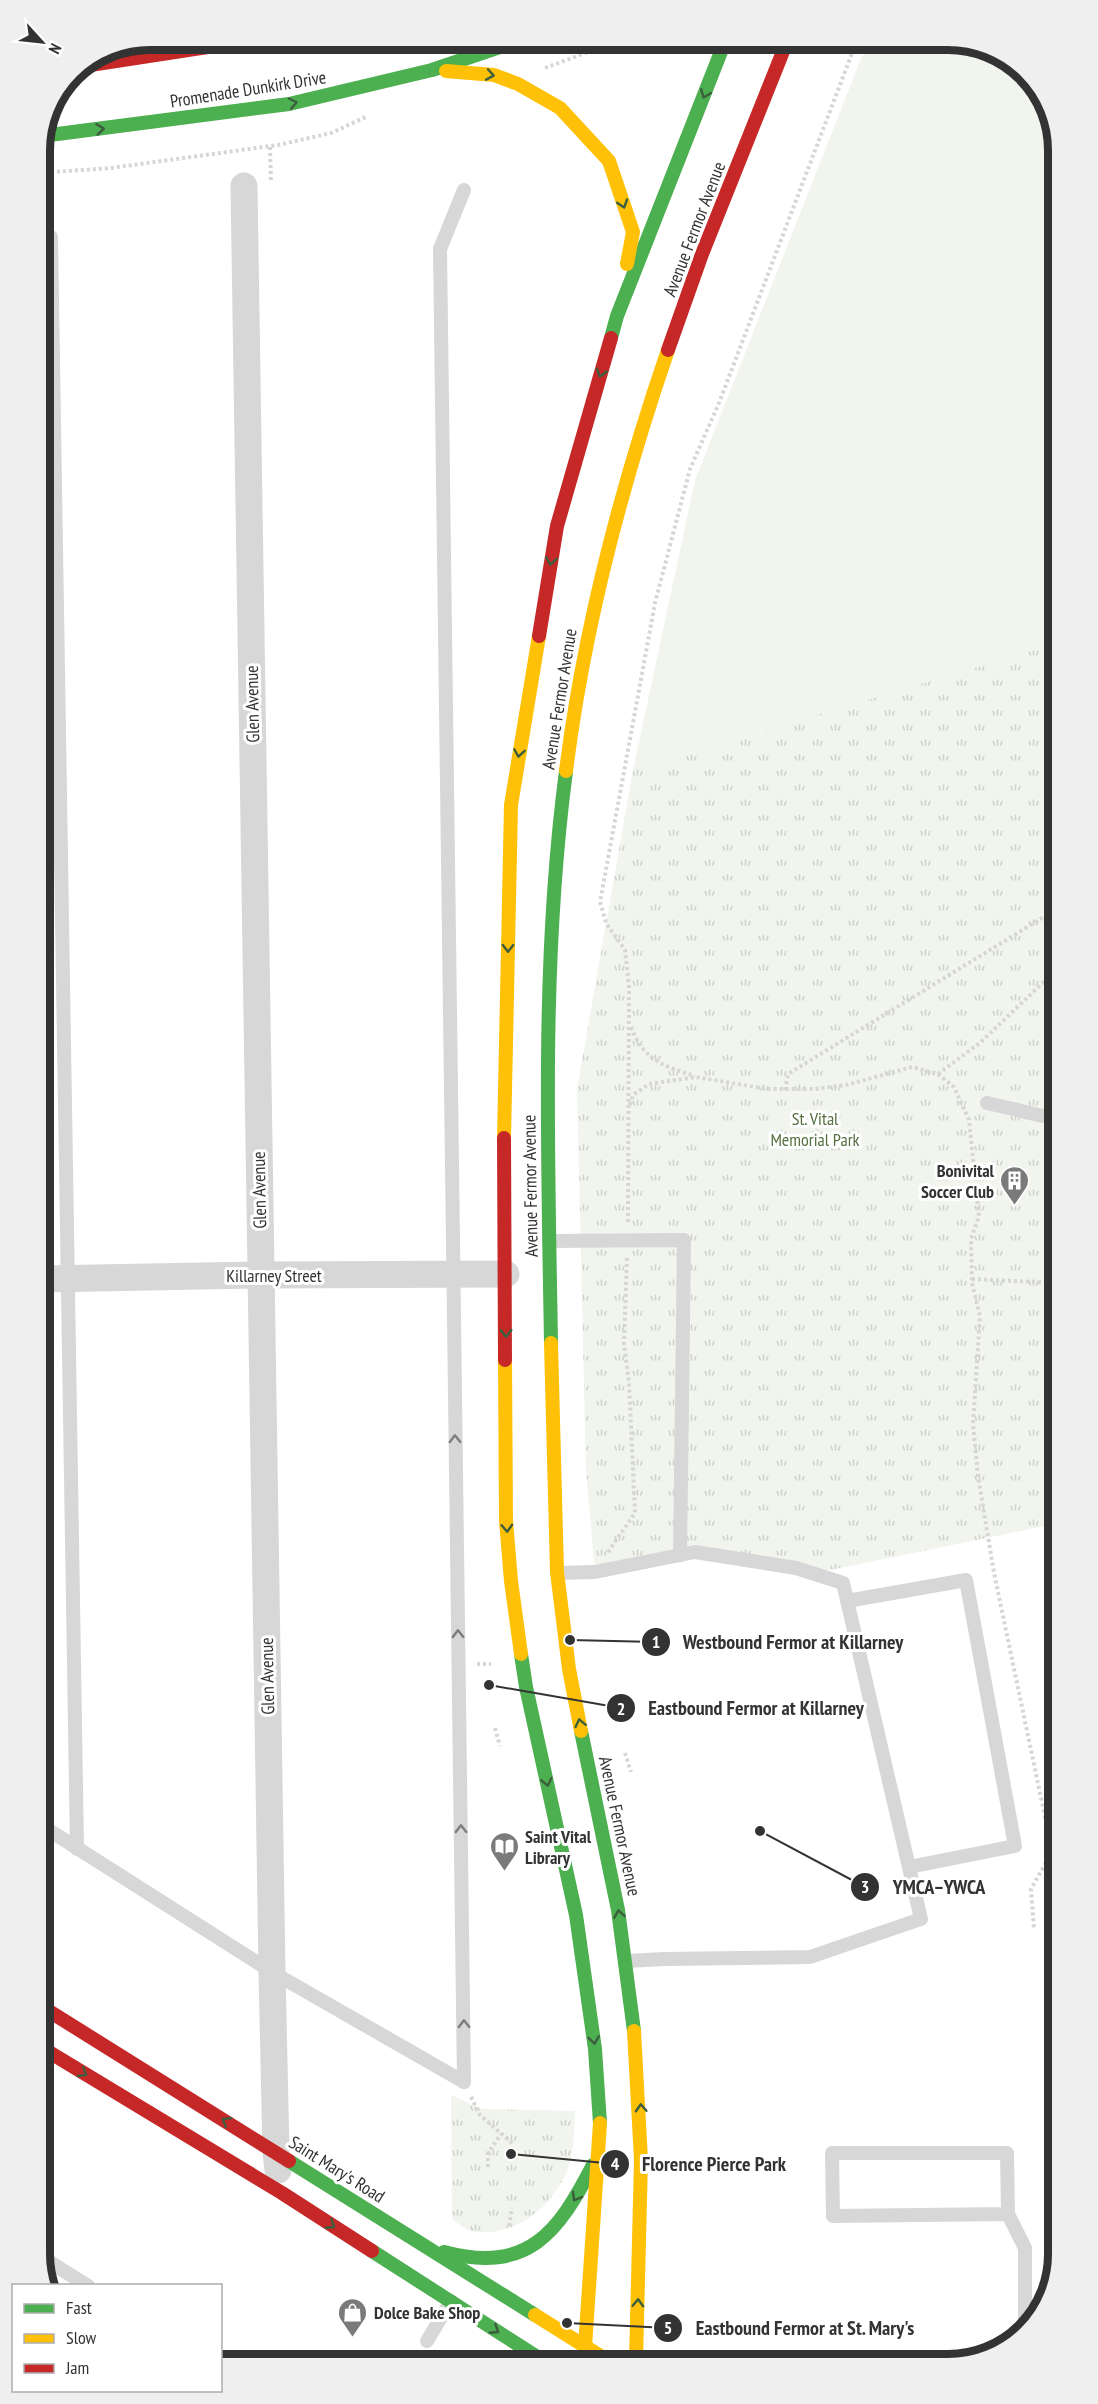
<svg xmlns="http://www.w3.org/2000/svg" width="1098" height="2404" viewBox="0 0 1098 2404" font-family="'PT Sans Narrow',sans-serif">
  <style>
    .grass { fill: #f1f5ed }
    .park { fill: url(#park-tufts) }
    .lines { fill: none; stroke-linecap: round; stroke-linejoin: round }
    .path { stroke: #d6d6d6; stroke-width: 4; stroke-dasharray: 3 3; stroke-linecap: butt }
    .lane { stroke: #d7d7d7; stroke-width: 14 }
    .street { stroke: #d7d7d7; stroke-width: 27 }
    .fast { stroke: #4caf50; stroke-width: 14 }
    .slow { stroke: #ffc107; stroke-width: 14 }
    .jam { stroke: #c62828; stroke-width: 14 }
    .oneway { stroke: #3c5e3d }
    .oneway2 { stroke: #7d7d7d }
    .labels { text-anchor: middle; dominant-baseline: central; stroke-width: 6; stroke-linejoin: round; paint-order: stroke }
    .street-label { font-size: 18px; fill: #333; stroke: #fff }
    .park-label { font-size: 18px; fill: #56703f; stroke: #fff }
    .poi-label { font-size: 18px; font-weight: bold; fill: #333; stroke: #fff; text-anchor: start }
    .rim { fill: none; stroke: #333; stroke-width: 8 }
    .leader { fill: none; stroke: #333; stroke-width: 2 }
    .callout-dot { fill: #333; stroke: #fff; stroke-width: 2 }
    .mark-label { font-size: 18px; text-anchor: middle; font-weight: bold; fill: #fff }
    .callout-label { font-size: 20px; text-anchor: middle; font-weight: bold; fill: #333; stroke: #fff; stroke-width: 6; stroke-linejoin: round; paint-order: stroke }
  </style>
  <defs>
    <pattern id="park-tufts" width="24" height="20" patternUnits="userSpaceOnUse" patternTransform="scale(1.5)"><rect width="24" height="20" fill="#f1f5ed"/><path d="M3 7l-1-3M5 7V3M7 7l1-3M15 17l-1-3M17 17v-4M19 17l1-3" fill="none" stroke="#cfd2cc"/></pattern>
  </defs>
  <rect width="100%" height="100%" fill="#fff"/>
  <polygon class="grass" points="881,39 956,39 1016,62 1053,114 1055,899 800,720 633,770 695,480 862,56"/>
  <g class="park">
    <polygon points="1055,644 1056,1006 1050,1013 1055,1524 816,1573 695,1552 595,1572 586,1469 577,1089 633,770"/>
    <path d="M451 2095 481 2109 575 2111C574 2131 574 2152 567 2171 552 2207 516 2236 476 2232 468 2232 458 2223 452 2219Z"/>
  </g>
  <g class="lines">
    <g class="path">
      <polyline points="545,68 623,39"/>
      <polyline points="270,147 271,182"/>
      <polyline points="39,173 111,168 278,145 331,133 368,116"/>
      <path d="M631 1027C644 1061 664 1066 695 1076"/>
      <polyline points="938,1074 981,1042 1055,971"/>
      <polyline points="785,1090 788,1074 1055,910"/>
      <polyline points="630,1105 633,1095 649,1084 696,1077 767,1089 815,1089 846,1085 912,1067 938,1074 954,1087 969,1120 979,1216 971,1239 972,1283 980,1316 973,1424 978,1476 994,1573 1049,1836 1048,1859 1031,1889 1034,1929"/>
      <polyline points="628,1222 629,987 625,950 606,923 600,902 655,603 690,469 719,403 854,48 864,39"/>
      <polyline points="972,1279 1056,1283"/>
      <polyline points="608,1552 635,1513 629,1383 624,1343 627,1257"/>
      <polyline points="477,1664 491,1664"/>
      <polyline points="495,1728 500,1746"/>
      <polyline points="625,1753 631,1772"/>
      <polyline points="471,2097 480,2115 512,2143"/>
      <polyline points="488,2167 488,2153 501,2134"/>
      <polyline points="509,2226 512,2208"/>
    </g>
    <g class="lane">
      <polyline points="39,237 51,237 77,1849"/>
      <polyline points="987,1103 1056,1119"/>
      <polyline points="549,1241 684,1240 680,1555"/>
      <polyline points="557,1573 595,1572 695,1552 796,1568 843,1583 921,1919 810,1957 664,1959 626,1961"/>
      <polyline points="847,1601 966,1580 1015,1846 909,1867"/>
      <polyline points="44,1827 272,1972 464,2082"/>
      <polyline points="464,2082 440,249 464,190"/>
      <polyline points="1008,2214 833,2216 832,2153 1007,2153 1008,2214 1025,2248 1025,2328"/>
      <polyline points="45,2259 88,2286"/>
      <polyline points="427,2341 451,2301"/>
    </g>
    <g class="street">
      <polyline points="244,186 272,1972 276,2152 278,2170"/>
      <polyline points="42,1279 260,1275 506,1274"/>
    </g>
    <g class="fast">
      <polyline points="42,136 289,104 432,70 524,39"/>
      <polyline points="611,338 617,316 726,39"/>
      <path d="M551 1343C548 1151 541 961 566 771"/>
      <polyline points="521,1654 526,1687 576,1915 595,2049 600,2123"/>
      <polyline points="581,1731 618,1910 634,2031"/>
      <polyline points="289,2161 535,2315"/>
      <polyline points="372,2251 545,2362"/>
      <path d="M444 2252C528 2274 558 2233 593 2165"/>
    </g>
    <g class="slow">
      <polyline points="446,71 494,75 518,84 560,108 609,161 633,232 627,264"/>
      <path d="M566 771C584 627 621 487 668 350"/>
      <polyline points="504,1138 511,805 539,636"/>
      <polyline points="551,1343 557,1572 569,1669 581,1731"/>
      <polyline points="505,1360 506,1521 511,1581 521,1654"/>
      <polyline points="634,2031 641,2160 636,2361"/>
      <polyline points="535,2315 610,2362"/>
      <polyline points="584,2362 600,2123"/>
    </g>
    <g class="jam">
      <polyline points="77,67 260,39"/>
      <polyline points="668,350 702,254 788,39"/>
      <polyline points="539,636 557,526 611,338"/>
      <polyline points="504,1138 505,1360"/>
      <polyline points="44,2008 289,2161"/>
      <polyline points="44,2049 282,2193 372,2251"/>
    </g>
  </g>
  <defs><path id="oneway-chevron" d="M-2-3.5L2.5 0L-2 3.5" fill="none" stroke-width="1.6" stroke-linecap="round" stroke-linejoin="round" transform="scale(1.5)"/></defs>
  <g class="oneway">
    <use href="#oneway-chevron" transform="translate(490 75) rotate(10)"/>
    <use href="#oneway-chevron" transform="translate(705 94) rotate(111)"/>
    <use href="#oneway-chevron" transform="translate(293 103) rotate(-12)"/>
    <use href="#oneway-chevron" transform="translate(100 129) rotate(-7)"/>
    <use href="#oneway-chevron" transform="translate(623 204) rotate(72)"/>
    <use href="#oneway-chevron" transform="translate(601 373) rotate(106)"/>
    <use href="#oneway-chevron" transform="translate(551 561) rotate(99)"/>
    <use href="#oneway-chevron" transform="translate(519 753) rotate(99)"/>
    <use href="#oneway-chevron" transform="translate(508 948) rotate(91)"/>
    <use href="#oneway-chevron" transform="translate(506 1333) rotate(90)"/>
    <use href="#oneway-chevron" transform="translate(507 1528) rotate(87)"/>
    <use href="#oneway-chevron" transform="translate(580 1723) rotate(-102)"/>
    <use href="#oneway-chevron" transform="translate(547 1782) rotate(77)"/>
    <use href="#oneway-chevron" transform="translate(619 1914) rotate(-99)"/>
    <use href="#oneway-chevron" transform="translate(594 2040) rotate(82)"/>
    <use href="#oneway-chevron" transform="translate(83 2073) rotate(31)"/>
    <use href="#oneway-chevron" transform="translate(641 2108) rotate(-93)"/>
    <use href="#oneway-chevron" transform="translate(226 2121) rotate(-148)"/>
    <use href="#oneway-chevron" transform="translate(576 2197) rotate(120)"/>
    <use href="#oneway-chevron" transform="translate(331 2225) rotate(33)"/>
    <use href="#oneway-chevron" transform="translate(638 2303) rotate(-88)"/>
    <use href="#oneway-chevron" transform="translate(495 2330) rotate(33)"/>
  </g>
  <g class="oneway2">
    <use href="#oneway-chevron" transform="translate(455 1439) rotate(-91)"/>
    <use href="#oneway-chevron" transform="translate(458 1634) rotate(-91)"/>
    <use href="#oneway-chevron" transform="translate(461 1829) rotate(-91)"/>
    <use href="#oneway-chevron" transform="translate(464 2024) rotate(-91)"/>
  </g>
  <defs>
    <symbol id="building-pin" viewBox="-11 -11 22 30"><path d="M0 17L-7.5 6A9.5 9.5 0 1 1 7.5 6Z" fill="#7a7a7a" stroke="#fff"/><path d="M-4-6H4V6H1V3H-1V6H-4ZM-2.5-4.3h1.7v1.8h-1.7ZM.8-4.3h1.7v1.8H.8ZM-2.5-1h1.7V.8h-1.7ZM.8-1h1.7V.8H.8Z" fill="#fff"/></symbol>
    <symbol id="library-pin" viewBox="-11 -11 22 30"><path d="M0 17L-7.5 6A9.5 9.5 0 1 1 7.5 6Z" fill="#7a7a7a" stroke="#fff"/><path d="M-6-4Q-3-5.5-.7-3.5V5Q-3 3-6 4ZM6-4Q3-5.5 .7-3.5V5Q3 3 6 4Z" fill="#fff"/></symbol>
    <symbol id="shop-pin" viewBox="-11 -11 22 30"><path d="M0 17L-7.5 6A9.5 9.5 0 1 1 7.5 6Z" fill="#7a7a7a" stroke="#fff"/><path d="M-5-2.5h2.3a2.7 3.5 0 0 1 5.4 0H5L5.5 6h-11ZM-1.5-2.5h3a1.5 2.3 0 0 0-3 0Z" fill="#fff"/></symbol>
  </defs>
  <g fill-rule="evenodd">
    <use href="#building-pin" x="998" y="1164" width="33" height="45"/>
    <use href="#library-pin" x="488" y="1830" width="33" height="45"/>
    <use href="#shop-pin" x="336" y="2296" width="33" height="45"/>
  </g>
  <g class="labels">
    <g class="street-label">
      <text transform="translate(248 89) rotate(-9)">Promenade Dunkirk Drive</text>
      <text transform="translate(694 229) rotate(-69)">Avenue Fermor Avenue</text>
      <text transform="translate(559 699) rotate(-81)">Avenue Fermor Avenue</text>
      <text transform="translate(252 704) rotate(-91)">Glen Avenue</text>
      <text transform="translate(530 1186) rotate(-91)">Avenue Fermor Avenue</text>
      <text transform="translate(259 1190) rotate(-91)">Glen Avenue</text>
      <text x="274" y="1275">Killarney Street</text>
      <text transform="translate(267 1676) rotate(-91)">Glen Avenue</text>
      <text transform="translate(620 1826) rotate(78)">Avenue Fermor Avenue</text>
      <text transform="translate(337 2169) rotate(32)">Saint Mary's Road</text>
    </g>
    <g class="park-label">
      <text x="815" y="1118">St. Vital<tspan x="815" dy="21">Memorial Park</tspan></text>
    </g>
    <g class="poi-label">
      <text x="994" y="1170" text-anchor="end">Bonivital<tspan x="994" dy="21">Soccer Club</tspan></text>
      <text x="525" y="1836">Saint Vital<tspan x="525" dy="21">Library</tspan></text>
      <text x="374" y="2312">Dolce Bake Shop</text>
    </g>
  </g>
  <path d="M0 0H1098V2404H0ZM150 50H948A100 100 0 0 1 1048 150V2254A100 100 0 0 1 948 2354H150A100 100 0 0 1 50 2254V150A100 100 0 0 1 150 50Z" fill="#efefef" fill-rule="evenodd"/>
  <path class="rim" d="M150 50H948A100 100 0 0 1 1048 150V2254A100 100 0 0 1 948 2354H150A100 100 0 0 1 50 2254V150A100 100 0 0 1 150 50Z"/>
  <path class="leader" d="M570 1640L656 1642M489 1685L621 1708M760 1831L865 1887M511 2154L615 2164M567 2323L668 2328"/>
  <g class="callout-dot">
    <circle cx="570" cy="1640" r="6"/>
    <circle cx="489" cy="1685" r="6"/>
    <circle cx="760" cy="1831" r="6"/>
    <circle cx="511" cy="2154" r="6"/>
    <circle cx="567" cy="2323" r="6"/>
    <circle cx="656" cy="1642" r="15"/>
    <circle cx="621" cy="1708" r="15"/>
    <circle cx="865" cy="1887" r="15"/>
    <circle cx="615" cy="2164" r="15"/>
    <circle cx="668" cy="2328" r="15"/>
  </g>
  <g class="mark-label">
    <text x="656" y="1648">1</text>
    <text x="621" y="1715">2</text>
    <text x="865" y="1893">3</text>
    <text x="615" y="2170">4</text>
    <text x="668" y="2334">5</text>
  </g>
  <g class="callout-label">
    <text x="793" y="1649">Westbound Fermor at Killarney</text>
    <text x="756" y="1715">Eastbound Fermor at Killarney</text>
    <text x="939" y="1894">YMCA–YWCA</text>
    <text x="714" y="2171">Florence Pierce Park</text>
    <text x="805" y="2335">Eastbound Fermor at St. Mary's</text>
  </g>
  <rect x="12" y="2284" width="210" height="108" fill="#ffffff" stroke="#adadad" stroke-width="1.5"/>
  <rect x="24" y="2304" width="30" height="9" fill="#4caf50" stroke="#adadad" stroke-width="1.5"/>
  <text x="66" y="2314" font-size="18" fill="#333333">Fast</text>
  <rect x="24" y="2334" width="30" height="9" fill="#ffc107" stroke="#adadad" stroke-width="1.5"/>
  <text x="66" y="2344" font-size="18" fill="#333333">Slow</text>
  <rect x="24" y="2364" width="30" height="9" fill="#c62828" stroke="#adadad" stroke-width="1.5"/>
  <text x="66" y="2374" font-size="18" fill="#333333">Jam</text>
  <g transform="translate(42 42) rotate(117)" stroke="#ffffff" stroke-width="4.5" paint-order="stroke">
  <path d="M0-4.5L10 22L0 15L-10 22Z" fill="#333333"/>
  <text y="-9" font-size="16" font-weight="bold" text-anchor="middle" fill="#333333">N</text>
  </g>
</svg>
